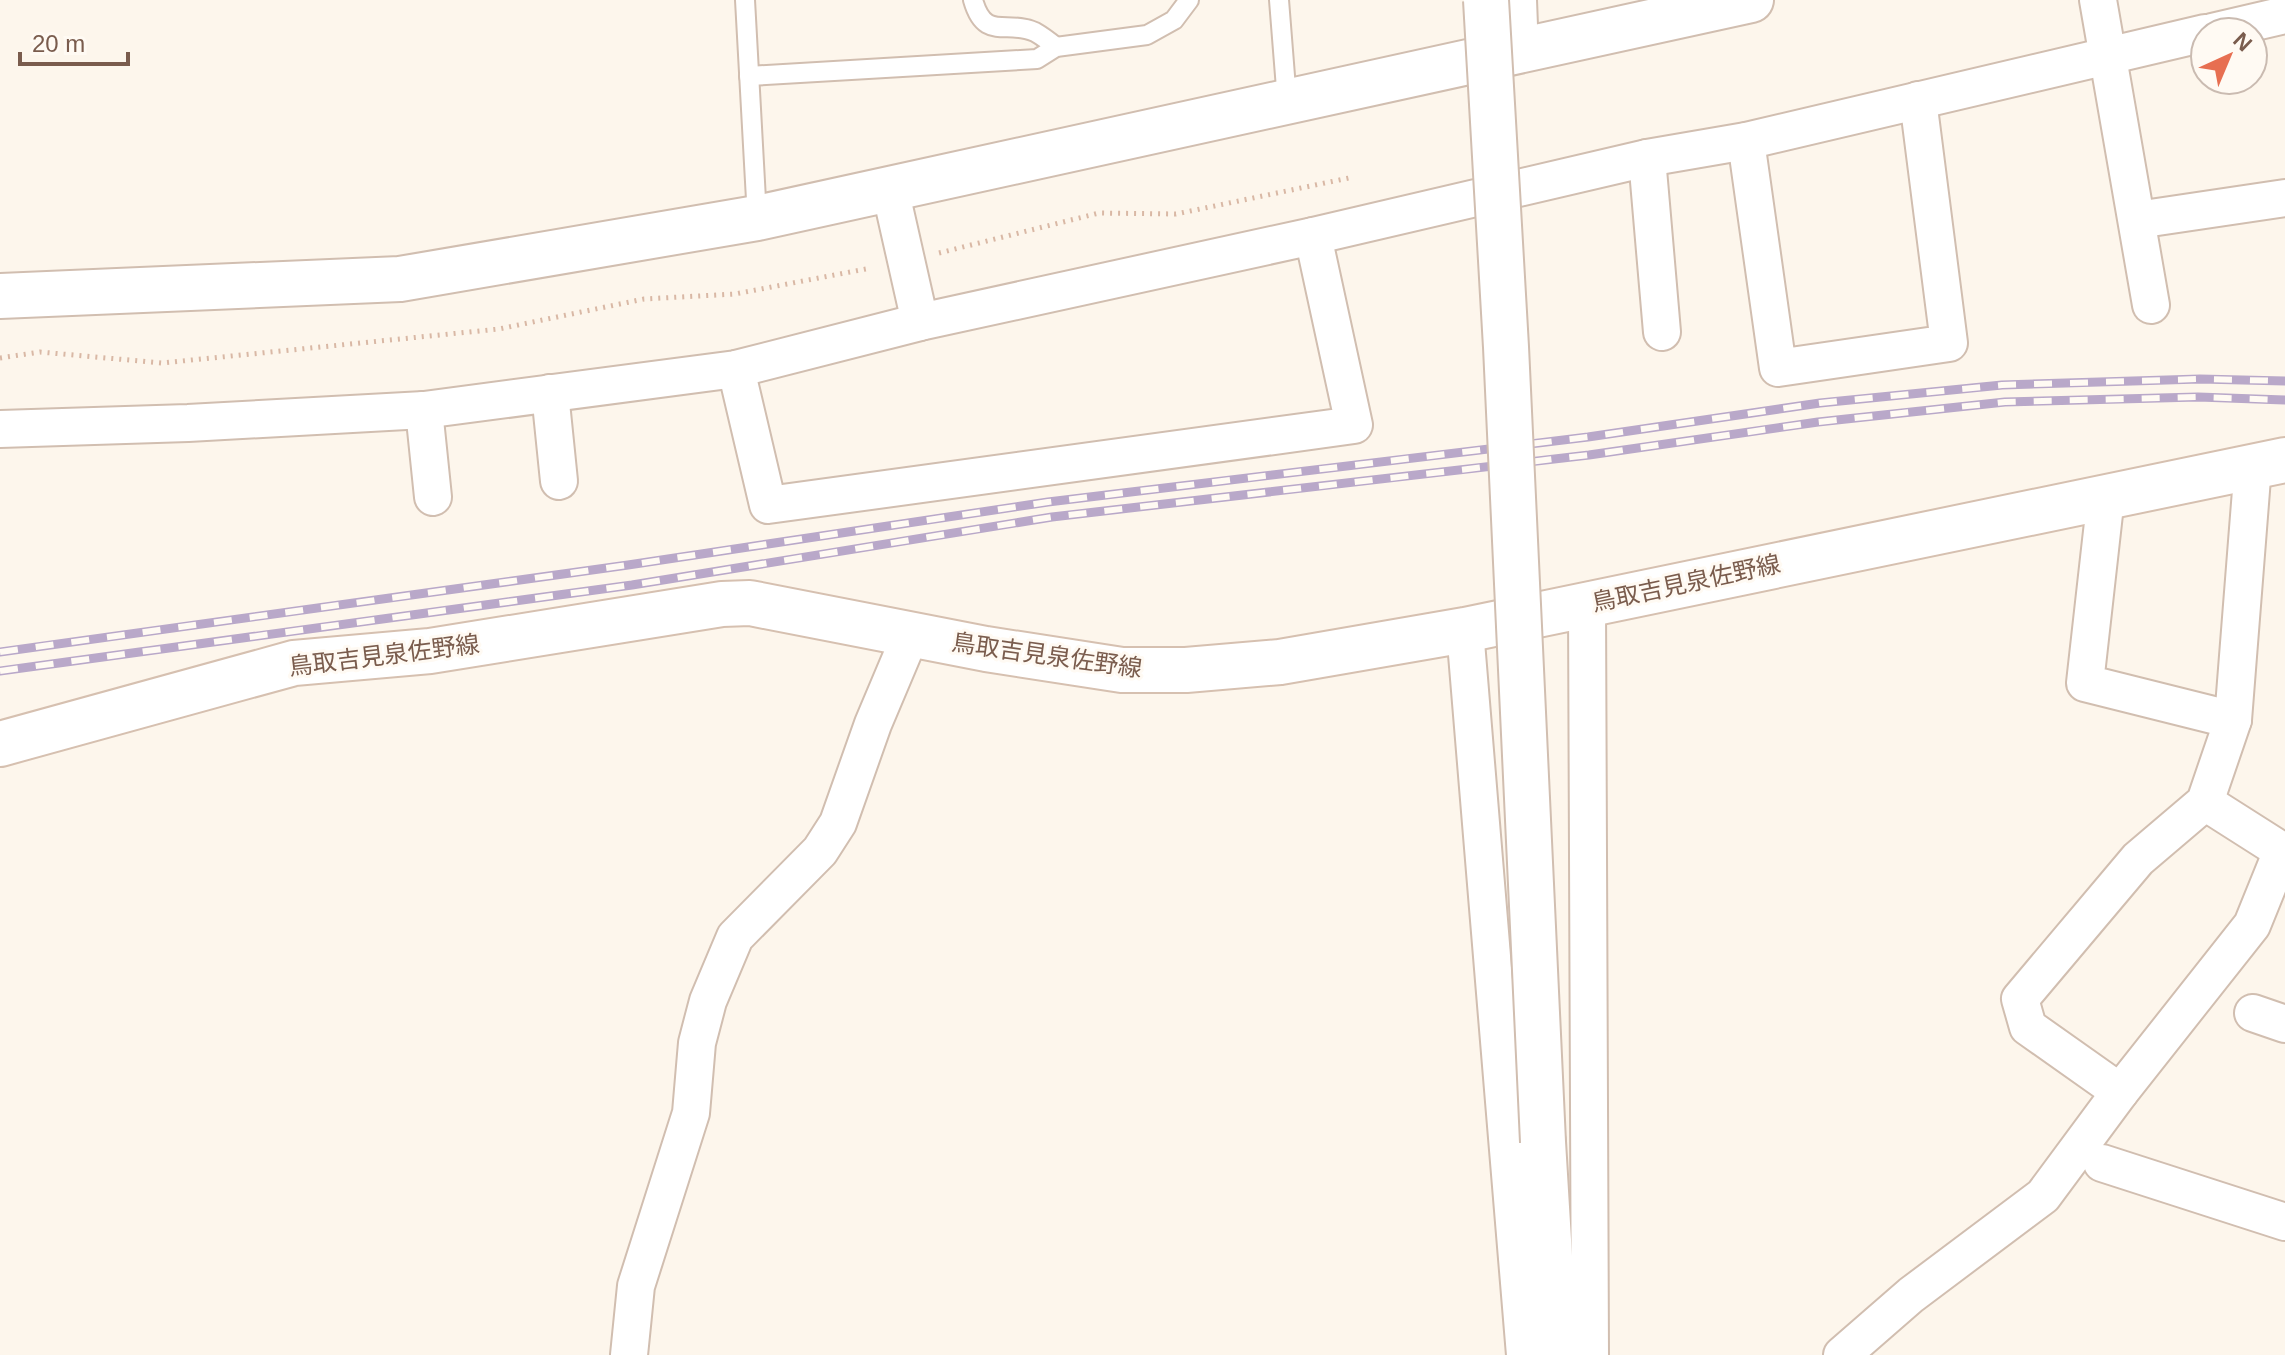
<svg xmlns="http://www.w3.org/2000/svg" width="2285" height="1355" viewBox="0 0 2285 1355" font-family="Helvetica,'Noto Sans JP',sans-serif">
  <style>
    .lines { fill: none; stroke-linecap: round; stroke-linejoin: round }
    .service-casing { stroke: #d1beb0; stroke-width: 22 }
    .minor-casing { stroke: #d1beb0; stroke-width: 40 }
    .tertiary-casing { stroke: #d1beb0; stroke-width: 48 }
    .secondary-casing { stroke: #d6c0b0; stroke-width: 48 }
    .path { stroke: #d9b8a5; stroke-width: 5; stroke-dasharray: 2 6; stroke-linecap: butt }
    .service { stroke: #fff; stroke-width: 18 }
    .minor { stroke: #fff; stroke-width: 36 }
    .tertiary { stroke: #fff; stroke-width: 44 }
    .secondary { stroke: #fff; stroke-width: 44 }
    .rail-casing { stroke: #b9a8c9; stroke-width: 9 }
    .rail { stroke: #fffaf3; stroke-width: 6; stroke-dasharray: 18; stroke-linecap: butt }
    .tertiary-bridge-casing { stroke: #d1beb0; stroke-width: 48; stroke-linecap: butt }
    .tertiary-bridge { stroke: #fff; stroke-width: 44 }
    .labels { text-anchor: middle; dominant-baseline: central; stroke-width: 6; stroke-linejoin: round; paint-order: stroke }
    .street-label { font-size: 24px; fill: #7a5c4d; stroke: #fffaf3 }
  </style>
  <rect width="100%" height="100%" fill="#fdf6ec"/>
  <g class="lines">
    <defs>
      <g id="service">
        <polyline points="745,0 757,218"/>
        <path d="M973 0C985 42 1006 19 1035 32 1042 36 1050 42 1056 47"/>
        <polyline points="1279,0 1287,101"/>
        <polyline points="749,76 1037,59 1056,47 1147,35 1174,20 1189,0"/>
      </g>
      <g id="minor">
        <polyline points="1518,0 1520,52"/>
        <polyline points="2098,0 2151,305"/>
        <polyline points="2212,32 2285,15"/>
        <polyline points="1746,141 1778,368 1949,343 1918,100"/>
        <polyline points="1647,158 1662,332"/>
        <polyline points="890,189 920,322"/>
        <polyline points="2137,220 2285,198"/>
        <polyline points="736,369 768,505 1354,425 1313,236"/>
        <polyline points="550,393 559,481"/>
        <polyline points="424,410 433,497"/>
        <polyline points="0,429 188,423 424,410 736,369 920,322 1313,236 1647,158 1746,141 2205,33"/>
        <polyline points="2106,496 2085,683 2233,720"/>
        <polyline points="1587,604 1590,1355"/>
        <polyline points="1465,630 1525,1355"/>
        <polyline points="2205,802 2282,851 2285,850"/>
        <polyline points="2253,1013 2285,1024"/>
        <polyline points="2120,1092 2028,1027 2020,999 2138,859 2205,802 2233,720 2253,465"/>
        <polyline points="2102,1163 2285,1222"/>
        <polyline points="629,1355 636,1286 691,1113 697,1043 708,1001 735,937 820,851 838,823 873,724 911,634"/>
        <polyline points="1842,1355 1911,1295 2043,1196 2120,1092 2252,925 2282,851"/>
      </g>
      <g id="tertiary">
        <polyline points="0,296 400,279 757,218 1751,0"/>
        <polyline points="1543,1142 1556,1355"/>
      </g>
      <polyline id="secondary" points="0,744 294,663 430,651 722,604 750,603 986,649 1122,670 1186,670 1280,662 1465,630 2285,460"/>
    </defs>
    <use href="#service" class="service-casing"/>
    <use href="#minor" class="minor-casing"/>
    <use href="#tertiary" class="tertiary-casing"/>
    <use href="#secondary" class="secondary-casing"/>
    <g class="path">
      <polyline points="939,253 1099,213 1176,214 1349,178"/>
      <polyline points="0,358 40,352 162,363 499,329 644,299 735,294 871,268"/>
    </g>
    <use href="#service" class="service"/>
    <use href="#minor" class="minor"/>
    <use href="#tertiary" class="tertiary"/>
    <use href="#secondary" class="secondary"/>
    <defs>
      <g id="rail">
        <polyline points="0,652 628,565 1048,502 1588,437 1820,403 2002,385 2200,379 2285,381"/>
        <polyline points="0,671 632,585 1052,517 1589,455 1818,422 2005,402 2198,397 2285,400"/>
      </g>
    </defs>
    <use href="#rail" class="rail-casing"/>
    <use href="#rail" class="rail"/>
    <defs>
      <polyline id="tertiary-bridge" points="1486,0 1506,347 1543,1142"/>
    </defs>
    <use href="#tertiary-bridge" class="tertiary-bridge-casing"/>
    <use href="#tertiary-bridge" class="tertiary-bridge"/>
  </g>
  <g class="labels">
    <g class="street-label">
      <text transform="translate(1686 583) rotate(-12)">鳥取吉見泉佐野線</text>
      <text transform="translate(384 655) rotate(-7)">鳥取吉見泉佐野線</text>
      <text transform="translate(1047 655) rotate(8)">鳥取吉見泉佐野線</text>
    </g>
  </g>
  <g transform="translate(2229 56) rotate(44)"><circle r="38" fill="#fffaf3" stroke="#cabbb1" stroke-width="2"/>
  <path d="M0-6L14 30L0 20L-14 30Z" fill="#e76f51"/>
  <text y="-12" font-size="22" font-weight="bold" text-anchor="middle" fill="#7a5c4d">N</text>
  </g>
  <path d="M20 52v12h108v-12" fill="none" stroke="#7a5c4d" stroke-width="4"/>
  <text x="32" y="52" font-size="24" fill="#7a5c4d" stroke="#fffaf3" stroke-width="6" paint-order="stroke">20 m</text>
</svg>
